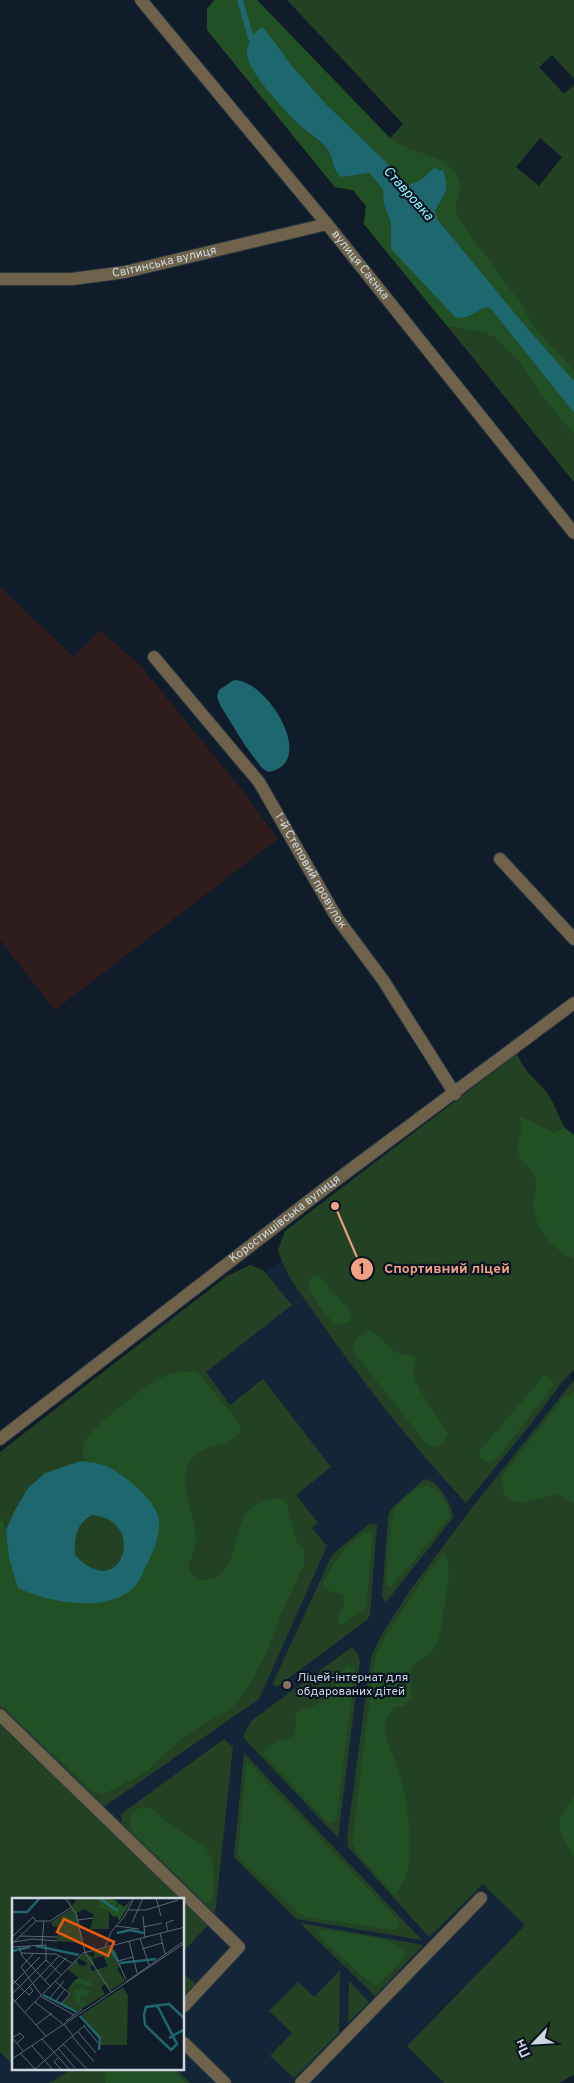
<svg xmlns="http://www.w3.org/2000/svg" width="574" height="2083" viewBox="0 0 574 2083" font-family="Overpass,sans-serif">
  <style>
    .industrial { fill: #2f1c1c }
    .built { fill: #152538; fill-rule: evenodd }
    .green { fill: #234224; fill-rule: evenodd }
    .forest { fill: #215024 }
    .water { fill: #1e676e; fill-rule: evenodd }
    .lines { fill: none; stroke-linecap: round; stroke-linejoin: round }
    .stream { stroke: #1e676e; stroke-width: 6 }
    .minor-casing { stroke: #2b3643; stroke-width: 14 }
    .minor { stroke: #6e634a; stroke-width: 12 }
    .education-dot { fill: #8d6e63; stroke: #071320; stroke-width: 2 }
    .labels { text-anchor: middle; dominant-baseline: central; stroke-width: 4.5; stroke-linejoin: round; paint-order: stroke }
    .street-label { font-size: 12px; fill: #ced6e0; stroke: #071320 }
    .poi-label { font-size: 12px; fill: #ced6e0; stroke: #071320; text-anchor: start }
    .water-label { font-size: 14px; font-style: italic; fill: #92f5ff; stroke: #071320 }
    .inset-river { fill: none; stroke: #1e676e; stroke-width: 2.5 }
    .inset-road { fill: none; stroke: #5c6673; stroke-width: 1 }
    .view { fill: #e8590c; fill-opacity: 0.15; stroke: #e8590c; stroke-width: 2.5 }
    .inset-edge { fill: none; stroke: #ced6e0; stroke-width: 2.5 }
    .leader { fill: none; stroke: #f39f83; stroke-width: 2 }
    .callout-dot { fill: #f39f83; stroke: #071320; stroke-width: 2 }
    .mark-label { font-size: 15px; text-anchor: middle; font-weight: bold; fill: #111 }
    .callout-label { font-size: 14px; text-anchor: middle; font-weight: bold; fill: #f39f83; stroke: #071320; stroke-width: 4.5; stroke-linejoin: round; paint-order: stroke }
  </style>
  <rect width="100%" height="100%" fill="#101c2a"/>
  <polygon class="industrial" points="0,587 74,657 100,630 140,665 242,790 278,839 55,1010 0,940"/>
  <path class="built" d="M281 1261 574 1361 570 1366 574 1409V2075L559 2083H0V1471ZM14 1899H184V2069H14Z"/>
  <g class="green">
    <path d="M214 0H257L390 138 403 124 288 1 289 0H574V79L552 55 539 67 564 94 574 85V482L364 224 366 206 353 190 335 187 207 30V9ZM540 138 562 157 539 186 516 167Z"/>
    <path d="M517 1054C526 1073 530 1074 543 1088 553 1099 558 1114 564 1127L554 1133 574 1179V1370L563 1381 530 1425 466 1503C412 1445 363 1383 318 1318 303 1296 285 1276 278 1250L285 1231Z"/>
    <polygon points="250,1265 263,1270 292,1305 206,1372 230,1405 263,1379 331,1467 296,1495 318,1523 312,1528 327,1546 259,1699 105,1806 99,1804 0,1707 0,1452 227,1276"/>
    <polygon points="574,1380 574,2075 559,2083 444,2083 407,2046 525,1925 483,1884 429,1937 348,1847 347,1837 371,1657 382,1634 411,1589 471,1509"/>
    <path d="M426 1479C439 1481 453 1506 453 1518L386 1602 382 1597 388 1517 390 1510 422 1481Z"/>
    <polygon points="370,1523 377,1525 370,1615 367,1620 278,1686 275,1686 273,1683 332,1555"/>
    <polygon points="352,1647 358,1654 360,1662 338,1838 243,1737 251,1721"/>
    <polygon points="0,1722 182,1899 14,1899 14,2066 0,2052"/>
    <polygon points="224,1739 233,1747 215,1915 122,1828 121,1814"/>
    <polygon points="244,1753 422,1940 296,1919 234,1857"/>
    <polygon points="184,1901 208,1925 184,1951"/>
    <polygon points="300,1923 423,1945 375,1996"/>
    <polygon points="340,1970 339,2033 294,2078 270,2056 292,2033 269,2011 298,1982 314,1997"/>
    <polygon points="184,1973 195,1984 184,1996"/>
    <polygon points="349,1981 369,2002 348,2023"/>
    <polygon points="73,2069 176,2069 190,2083 49,2083"/>
  </g>
  <g class="forest">
    <path d="M216 0H257L390 138C408 154 440 152 454 172 457 176 459 182 461 186L455 207 458 218 518 300 535 328 574 371V381L527 328 437 219 435 211 444 196 428 173 422 179 407 186 386 162 326 104 292 66 263 28 257 31 301 127 327 148 335 172 342 177 369 173 383 189 384 204 391 223 390 235 467 317 486 307 491 309 574 413V434L548 403 516 357 495 337 478 331 447 326 364 224 366 206 353 190 335 187 207 30V9Z"/>
    <path d="M520 1116 554 1133 564 1127 574 1135V1259C554 1251 533 1226 533 1204 533 1196 538 1190 536 1182 535 1173 527 1167 522 1160 513 1147 521 1140 521 1127 521 1122 519 1120 520 1116Z"/>
    <polygon points="312,1275 318,1275 349,1310 352,1318 350,1322 336,1325 323,1311 308,1286"/>
    <path d="M369 1331C383 1337 384 1344 394 1351 401 1356 409 1354 416 1359L413 1373 418 1387 448 1433 443 1442 438 1447 427 1444 352 1350C355 1339 358 1335 369 1331Z"/>
    <path d="M197 1372 236 1419 241 1430C231 1448 205 1443 193 1458 173 1483 197 1513 196 1541 195 1549 191 1559 188 1567L195 1579C241 1588 228 1533 250 1509 253 1506 259 1504 263 1502 271 1498 278 1497 286 1501L296 1541 304 1550V1565L281 1613 268 1649 248 1688 233 1707 181 1739 146 1772 102 1795 90 1789 0 1704V1515L6 1530 9 1558 18 1588 138 1582 144 1569 102 1464 86 1461C83 1455 81 1449 84 1443 92 1426 152 1380 169 1374 177 1372 188 1372 197 1372Z"/>
    <polygon points="544,1376 548,1376 555,1384 497,1458 492,1462 485,1462 480,1457 480,1450"/>
    <polygon points="574,1391 574,1503 559,1494 521,1503 507,1499 503,1490 502,1476 563,1399"/>
    <path d="M426 1485C438 1488 450 1505 450 1517L392 1586H387L386 1581C387 1563 388 1523 396 1508 402 1499 416 1488 426 1485Z"/>
    <path d="M364 1533H369L373 1536 366 1607 344 1624H340L338 1622C338 1611 347 1609 343 1595L327 1590 323 1584C334 1561 343 1548 364 1533Z"/>
    <path d="M444 1554 448 1563 449 1578 439 1639 432 1652 416 1663 409 1675 412 1695 404 1706H395C389 1714 384 1719 385 1730 386 1744 396 1759 400 1774 408 1804 420 1873 394 1895L358 1854 352 1843 375 1658 387 1634 427 1573Z"/>
    <path d="M348 1665 355 1669 337 1817 335 1821 328 1823 263 1754C271 1744 280 1739 293 1737L296 1728 295 1714C304 1707 316 1707 325 1699 335 1690 338 1674 348 1665Z"/>
    <polygon points="246,1764 250,1764 399,1922 400,1926 396,1930 306,1917 298,1912 240,1860 238,1853"/>
    <polygon points="574,1796 574,1858 560,1831 560,1816"/>
    <path d="M144 1807 150 1808 175 1828 205 1846 212 1861 214 1875 213 1899 210 1902H205L132 1832C128 1819 130 1810 144 1807Z"/>
    <path d="M324 1930C346 1934 391 1936 406 1951L405 1957 377 1985 372 1984 321 1939 318 1931Z"/>
    <polygon points="104,2069 172,2069 186,2083 105,2083"/>
  </g>
  <g class="water">
    <path d="M263 27 292 66 326 104 386 162 402 182 407 186 422 179 434 168 443 171C451 190 443 195 435 211L437 219 527 328 574 381V413L491 309 486 307 467 317 456 318 391 249V223L384 204 383 189 369 173 341 177C331 169 334 157 326 147 320 140 310 134 303 128 289 116 245 69 247 52 248 41 254 32 263 27Z"/>
    <path d="M234 680C267 679 319 764 268 772L262 768 246 747 220 705 217 696 219 690Z"/>
    <path d="M81 1461C87 1462 94 1462 100 1464 119 1469 157 1500 159 1520 160 1536 154 1550 147 1564 144 1569 142 1576 139 1581 115 1616 50 1603 18 1588L9 1558 6 1530 14 1512 28 1488 45 1473ZM92 1515C149 1520 121 1605 75 1555 74 1537 76 1524 92 1515Z"/>
  </g>
  <g class="lines">
    <polyline class="stream" points="240,0 251,38 255,43"/>
    <defs>
      <g id="minor">
        <path id="s1" d="M141 0 327 224 574 533"/>
        <path id="s2" d="M0 279H72L125 272 327 224"/>
        <path id="s3" d="M154 657 259 782 337 918 383 980 455 1094"/>
        <polyline points="500,859 574,939"/>
        <path id="s4" d="M0 1439 323 1190 574 1003"/>
        <polyline points="0,1715 239,1947 184,2006"/>
        <polyline points="184,2043 225,2083"/>
        <polyline points="301,2083 481,1898"/>
      </g>
    </defs>
    <use href="#minor" class="minor-casing"/>
    <use href="#minor" class="minor"/>
  </g>
  <circle class="education-dot" cx="287" cy="1685" r="5"/>
  <g class="labels">
    <g class="street-label">
      <text stroke="none"><textPath href="#s2" startOffset="166">Світинська вулиця</textPath></text>
      <text stroke="none"><textPath href="#s1" startOffset="344">вулиця Саєнка</textPath></text>
      <text stroke="none"><textPath href="#s3" startOffset="266">1-й Степовий провулок</textPath></text>
      <text stroke="none"><textPath href="#s4" startOffset="360">Коростишівська вулиця</textPath></text>
    </g>
    <g class="poi-label">
      <text x="297" y="1678">Ліцей-інтернат для<tspan x="297" dy="14">обдарованих дітей</tspan></text>
    </g>
    <g class="water-label">
      <text transform="translate(408 194) rotate(48)">Ставровка</text>
    </g>
  </g>
  <g transform="translate(12 1898)">
    <rect width="172" height="172" fill="#101c2a"/>
    <path d="M54 0H55L60 7 64 4 61 0H90L84 14 87 10 97 13V31H78L82 17 72 11 65 15 71 45 45 43V28L41 29 39 24 61 10ZM100 49 105 55 108 69 105 71 113 83 99 92 93 86 89 89 93 96 97 94 66 113 49 106 59 96 55 92 67 80 55 71 65 61 67 67 73 68 75 65 66 60 73 55 82 60V53ZM91 58 96 68 80 73 78 68 83 67 80 61ZM111 89 116 98 115 147H87L89 140 69 117Z" fill="#234224" fill-rule="evenodd"/>
    <path d="M86 0H100L106 4 104 10 107 5 112 9 121 0 107 23 105 18 101 19 97 13 88 10 82 19 88 4ZM72 78 68 81 78 84 81 88H72L66 82 69 89V92L72 90 78 94 73 100 68 99V104L76 106 69 109 59 96 64 99 63 93 65 90 68 93V87L63 84 61 89 56 91 63 82Z" fill="#215024"/>
    <path class="inset-river" d="M87 0 106 13M0 14H15L28 0M105 35 118 32 132 35M24 48 67 57M98 50 106 63M0 53 18 49M108 65 144 61M31 97 65 114M156 105 173 121M145 107 165 146 159 152 133 127 132 117 134 109 157 106M68 118 88 140 87 152M157 140 173 131"/>
    <path class="inset-road" d="M53 0 64 16 73 54 99 94M144 0 149 18M116 12H134L166 2M131 18 133 39M66 22 81 20M24 23H38L60 9M120 25 131 0M104 28 127 31M132 29 150 25M156 33 154 25 162 22M148 35 153 56M8 38 45 39M0 39 21 19 24 23M128 40 137 67M117 43 125 75M2 44 21 41 45 43M0 46 24 23M30 47 32 23M0 49 34 47V62M7 49 10 58 38 88M93 49 99 34 112 19 122 0M130 51 150 45M9 55 44 56 60 65M21 56 9 69 29 97M34 62 49 77M13 74 28 59M17 79 34 62M0 81 12 93M33 82 54 60M114 82 106 63 121 59M43 83 58 96 49 106M114 84 172 43M21 85 47 58M0 87 12 75M13 93 17 97 21 93 17 88M0 96 16 80M28 98 62 117M0 100 34 138M38 100 52 83M44 103 53 91M23 104 51 126M0 106 20 86M13 114 71 55 173 29M54 123 70 111M52 126 61 138M24 127 40 115M72 128 86 145M66 134 84 155M60 138 82 164M0 140 8 135 12 139 5 145M1 141 11 153M30 141 58 172M51 146 76 172M20 148 41 172M46 150 63 170M8 155 23 171M46 160 42 164 50 172M0 161 173 45M23 171 73 127"/>
    <path class="view" d="M52 21 102 44 96 58 45 34Z"/>
    <rect width="172" height="172" class="inset-edge"/>
  </g>
  <path class="leader" d="M335 1206L362 1269"/>
  <g class="callout-dot">
    <circle cx="335" cy="1206" r="5"/>
    <circle cx="362" cy="1269" r="12"/>
  </g>
  <g class="mark-label">
    <text x="362" y="1274">1</text>
  </g>
  <g class="callout-label">
    <text x="447" y="1273">Спортивний ліцей</text>
  </g>
  <g transform="translate(534 2043) rotate(245)" stroke="#071320" stroke-width="4" paint-order="stroke">
  <path d="M0-4L9 19L0 12L-9 19Z" fill="#ced6e0"/>
  <text y="-8" font-size="14" font-weight="bold" text-anchor="middle" fill="#ced6e0">Пн</text>
  </g>
</svg>
